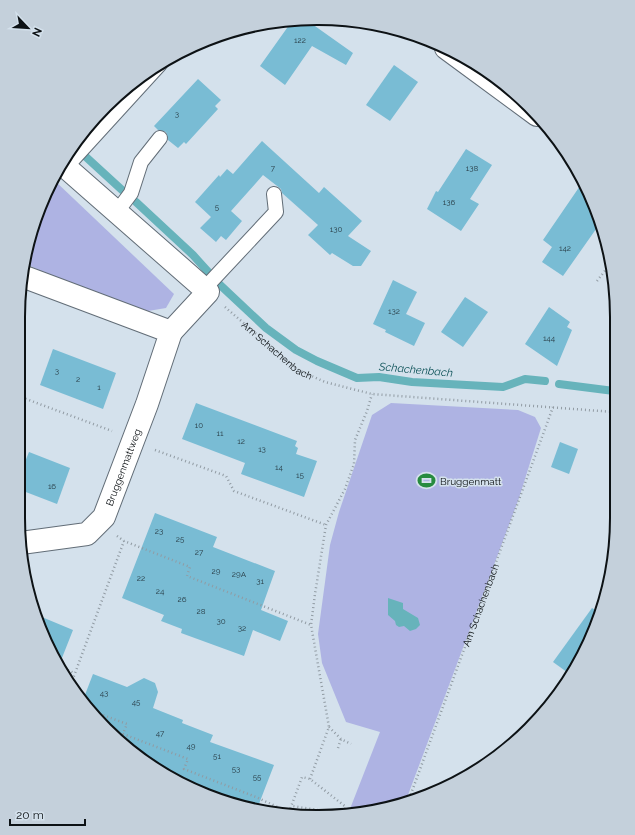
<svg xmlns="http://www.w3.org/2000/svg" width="635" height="835" viewBox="0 0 635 835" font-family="Raleway,sans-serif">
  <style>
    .green { fill: #aeb3e3 }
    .water { fill: #67b3bb }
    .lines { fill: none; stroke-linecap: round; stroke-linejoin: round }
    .stream { stroke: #67b3bb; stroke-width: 8 }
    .building { fill: #79bcd4 }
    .service-casing { stroke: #626d77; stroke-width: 16 }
    .minor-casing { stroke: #626d77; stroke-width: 24 }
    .tertiary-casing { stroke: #626d77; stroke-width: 24 }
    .path { stroke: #919ba3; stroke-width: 2.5; stroke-dasharray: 1 3; stroke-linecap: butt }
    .service { stroke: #fff; stroke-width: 14 }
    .minor { stroke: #fff; stroke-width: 22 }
    .tertiary { stroke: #fff; stroke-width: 22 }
    .labels { text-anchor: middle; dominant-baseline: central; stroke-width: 3; stroke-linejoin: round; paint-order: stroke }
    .number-label { font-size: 8px; fill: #283c45 }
    .street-label { font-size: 10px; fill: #0d1215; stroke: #d4e1ec }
    .poi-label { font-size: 10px; fill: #0d1215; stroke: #d4e1ec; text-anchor: start }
    .water-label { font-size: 11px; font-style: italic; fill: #094f55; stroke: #d4e1ec }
    .rim { fill: none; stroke: #0d1215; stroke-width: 2 }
  </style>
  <rect width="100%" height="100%" fill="#d4e1ec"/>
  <g class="green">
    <polygon points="54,180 174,294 166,308 148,311 54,277 24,263 28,240 49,185"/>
    <polygon points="391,403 518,410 535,417 541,428 519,498 405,803 348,814 380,732 346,722 322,663 318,634 330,545 339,512 372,415"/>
  </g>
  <polygon class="water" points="388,598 403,603 403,609 418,618 420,625 416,629 410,631 404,626 399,627 396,625 395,621 388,615"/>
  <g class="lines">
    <g class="stream">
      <polyline points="86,157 122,190"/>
      <polyline points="136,202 193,255 211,275"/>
      <polyline points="218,283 266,328 296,350 317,361 357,378 379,377 412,382 503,387 525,379 545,381"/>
      <polyline points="559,384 614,391"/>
    </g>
  </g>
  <g class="building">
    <polygon points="305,19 353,53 346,65 312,46 285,85 260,66 292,21"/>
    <polygon points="394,65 418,82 390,121 366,105"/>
    <polygon points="198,79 221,100 215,106 218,109 186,144 184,142 178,148 168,140 166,132 158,130 154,126"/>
    <polygon points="262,141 319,193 324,187 362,221 348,236 371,251 361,266 353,266 332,253 330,255 308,235 318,225 282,193 281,189 263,175 231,211 242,221 226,240 221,236 216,242 200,228 211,217 195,202 219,175 220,177 227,169 233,174"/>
    <polygon points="466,149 492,165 470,199 479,204 461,231 427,209 436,191 438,192"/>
    <polygon points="582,183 601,222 563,276 542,262 552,247 543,240"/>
    <polygon points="393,280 417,292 406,314 425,323 414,346 385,332 386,330 373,324"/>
    <polygon points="465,297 488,312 463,347 441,332"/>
    <polygon points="549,307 570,322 567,327 572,330 557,366 525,344"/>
    <polygon points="53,349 116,373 103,409 40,385"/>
    <polygon points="196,403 297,441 295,446 298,448 296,454 317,461 304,497 241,474 245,463 182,439"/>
    <polygon points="560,442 578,449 569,474 551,467"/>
    <polygon points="29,452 70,468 57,504 18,489 18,479"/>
    <polygon points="155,513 217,537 213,547 275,571 261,610 288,621 280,641 253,630 244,656 181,633 182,629 161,621 164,615 122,598"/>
    <polygon points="592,608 601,614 571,675 553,662"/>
    <polygon points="37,615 73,630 58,668 58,667"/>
    <polygon points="93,674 127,687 144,678 155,683 158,692 153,708 183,720 182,723 213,735 210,742 274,765 257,809 240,807 168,777 106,730 83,700"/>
  </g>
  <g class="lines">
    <defs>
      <g id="service">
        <polyline points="66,167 160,64"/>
        <polyline points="116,213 131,193 141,162 160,138"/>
        <polyline points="204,289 276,212 274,194"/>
      </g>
      <g id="minor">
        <polyline points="62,164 208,292 171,332"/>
        <path id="s3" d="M21 543 87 534 104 517 147 404 171 332 22 276"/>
      </g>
      <polyline id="tertiary" points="446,48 537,115"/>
    </defs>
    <use href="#service" class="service-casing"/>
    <use href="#minor" class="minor-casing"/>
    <use href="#tertiary" class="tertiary-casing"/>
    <g class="path">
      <polyline points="597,281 611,263"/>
      <path id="s1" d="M225 307 298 370 325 382 372 394 614 412"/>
      <polyline points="18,396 112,431"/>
      <polyline points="155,450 226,476 234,491 326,525"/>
      <polyline points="117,536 124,541 190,567 187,576 311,625"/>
      <polyline points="57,665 74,673"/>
      <polyline points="71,684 124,541"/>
      <polyline points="92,711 127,724 123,734 188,759 184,769 256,797 288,812"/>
      <polyline points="329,727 341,739 351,744"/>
      <polyline points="338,748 341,739"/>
      <polyline points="310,779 329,727 311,625 315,594 326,525 345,489 354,464 355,440 367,411 372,394"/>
      <path id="s2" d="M408 802 553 407"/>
      <polyline points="289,812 302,777 310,779 346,807 343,814 292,806"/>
    </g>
    <use href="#service" class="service"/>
    <use href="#minor" class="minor"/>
    <use href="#tertiary" class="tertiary"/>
  </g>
  <defs>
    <symbol id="stadium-bare" viewBox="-9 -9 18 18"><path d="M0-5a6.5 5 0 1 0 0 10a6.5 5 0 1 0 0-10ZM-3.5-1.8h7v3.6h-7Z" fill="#278b3f" stroke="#d4e1ec" stroke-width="2.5" paint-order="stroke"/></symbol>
  </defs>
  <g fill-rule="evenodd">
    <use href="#stadium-bare" x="414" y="468" width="25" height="25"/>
  </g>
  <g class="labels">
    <g class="number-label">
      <text x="300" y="40">122</text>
      <text x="177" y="114">3</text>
      <text x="273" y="168">7</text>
      <text x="472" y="168">138</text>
      <text x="449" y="202">136</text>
      <text x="217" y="207">5</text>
      <text x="336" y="229">130</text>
      <text x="565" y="248">142</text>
      <text x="394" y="311">132</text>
      <text x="549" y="338">144</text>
      <text x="57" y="371">3</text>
      <text x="78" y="379">2</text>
      <text x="99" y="387">1</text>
      <text x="199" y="425">10</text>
      <text x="220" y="433">11</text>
      <text x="241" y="441">12</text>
      <text x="262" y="449">13</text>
      <text x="279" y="467">14</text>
      <text x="300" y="475">15</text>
      <text x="52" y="486">16</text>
      <text x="159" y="531">23</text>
      <text x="180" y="539">25</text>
      <text x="199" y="552">27</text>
      <text x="216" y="571">29</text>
      <text x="239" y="574">29A</text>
      <text x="141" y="578">22</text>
      <text x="260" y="581">31</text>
      <text x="160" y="591">24</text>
      <text x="182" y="599">26</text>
      <text x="201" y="611">28</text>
      <text x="221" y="621">30</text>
      <text x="242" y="628">32</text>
      <text x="104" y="693">43</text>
      <text x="136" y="702">45</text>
      <text x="160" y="733">47</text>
      <text x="191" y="746">49</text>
      <text x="217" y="756">51</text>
      <text x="236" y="769">53</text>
      <text x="257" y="777">55</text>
    </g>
    <g class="street-label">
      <text stroke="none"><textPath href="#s1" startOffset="68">Am Schachenbach</textPath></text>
      <text stroke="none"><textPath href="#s3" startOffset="144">Bruggenmattweg</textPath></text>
      <text stroke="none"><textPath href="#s2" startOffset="210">Am Schachenbach</textPath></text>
    </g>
    <g class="poi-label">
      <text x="440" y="481">Bruggenmatt</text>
    </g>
    <g class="water-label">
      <text transform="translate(416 370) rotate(5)">Schachenbach</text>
    </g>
  </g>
  <path d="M0 0H635V835H0ZM317 25H318A292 292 0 0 1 610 317V518A292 292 0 0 1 318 810H317A292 292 0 0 1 25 518V317A292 292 0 0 1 317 25Z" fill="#c4d0db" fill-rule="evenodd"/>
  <path class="rim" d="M317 25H318A292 292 0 0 1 610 317V518A292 292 0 0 1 318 810H317A292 292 0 0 1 25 518V317A292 292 0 0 1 317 25Z"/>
  <g transform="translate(28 28) rotate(115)" stroke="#d4e1ec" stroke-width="3" paint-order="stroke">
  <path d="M0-3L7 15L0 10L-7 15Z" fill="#0d1215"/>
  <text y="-6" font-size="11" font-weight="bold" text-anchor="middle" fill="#0d1215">N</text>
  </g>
  <path d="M10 819v6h75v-6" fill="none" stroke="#0d1215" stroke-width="2"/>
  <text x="16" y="819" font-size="12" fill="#0d1215" stroke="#d4e1ec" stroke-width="3" paint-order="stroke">20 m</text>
</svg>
